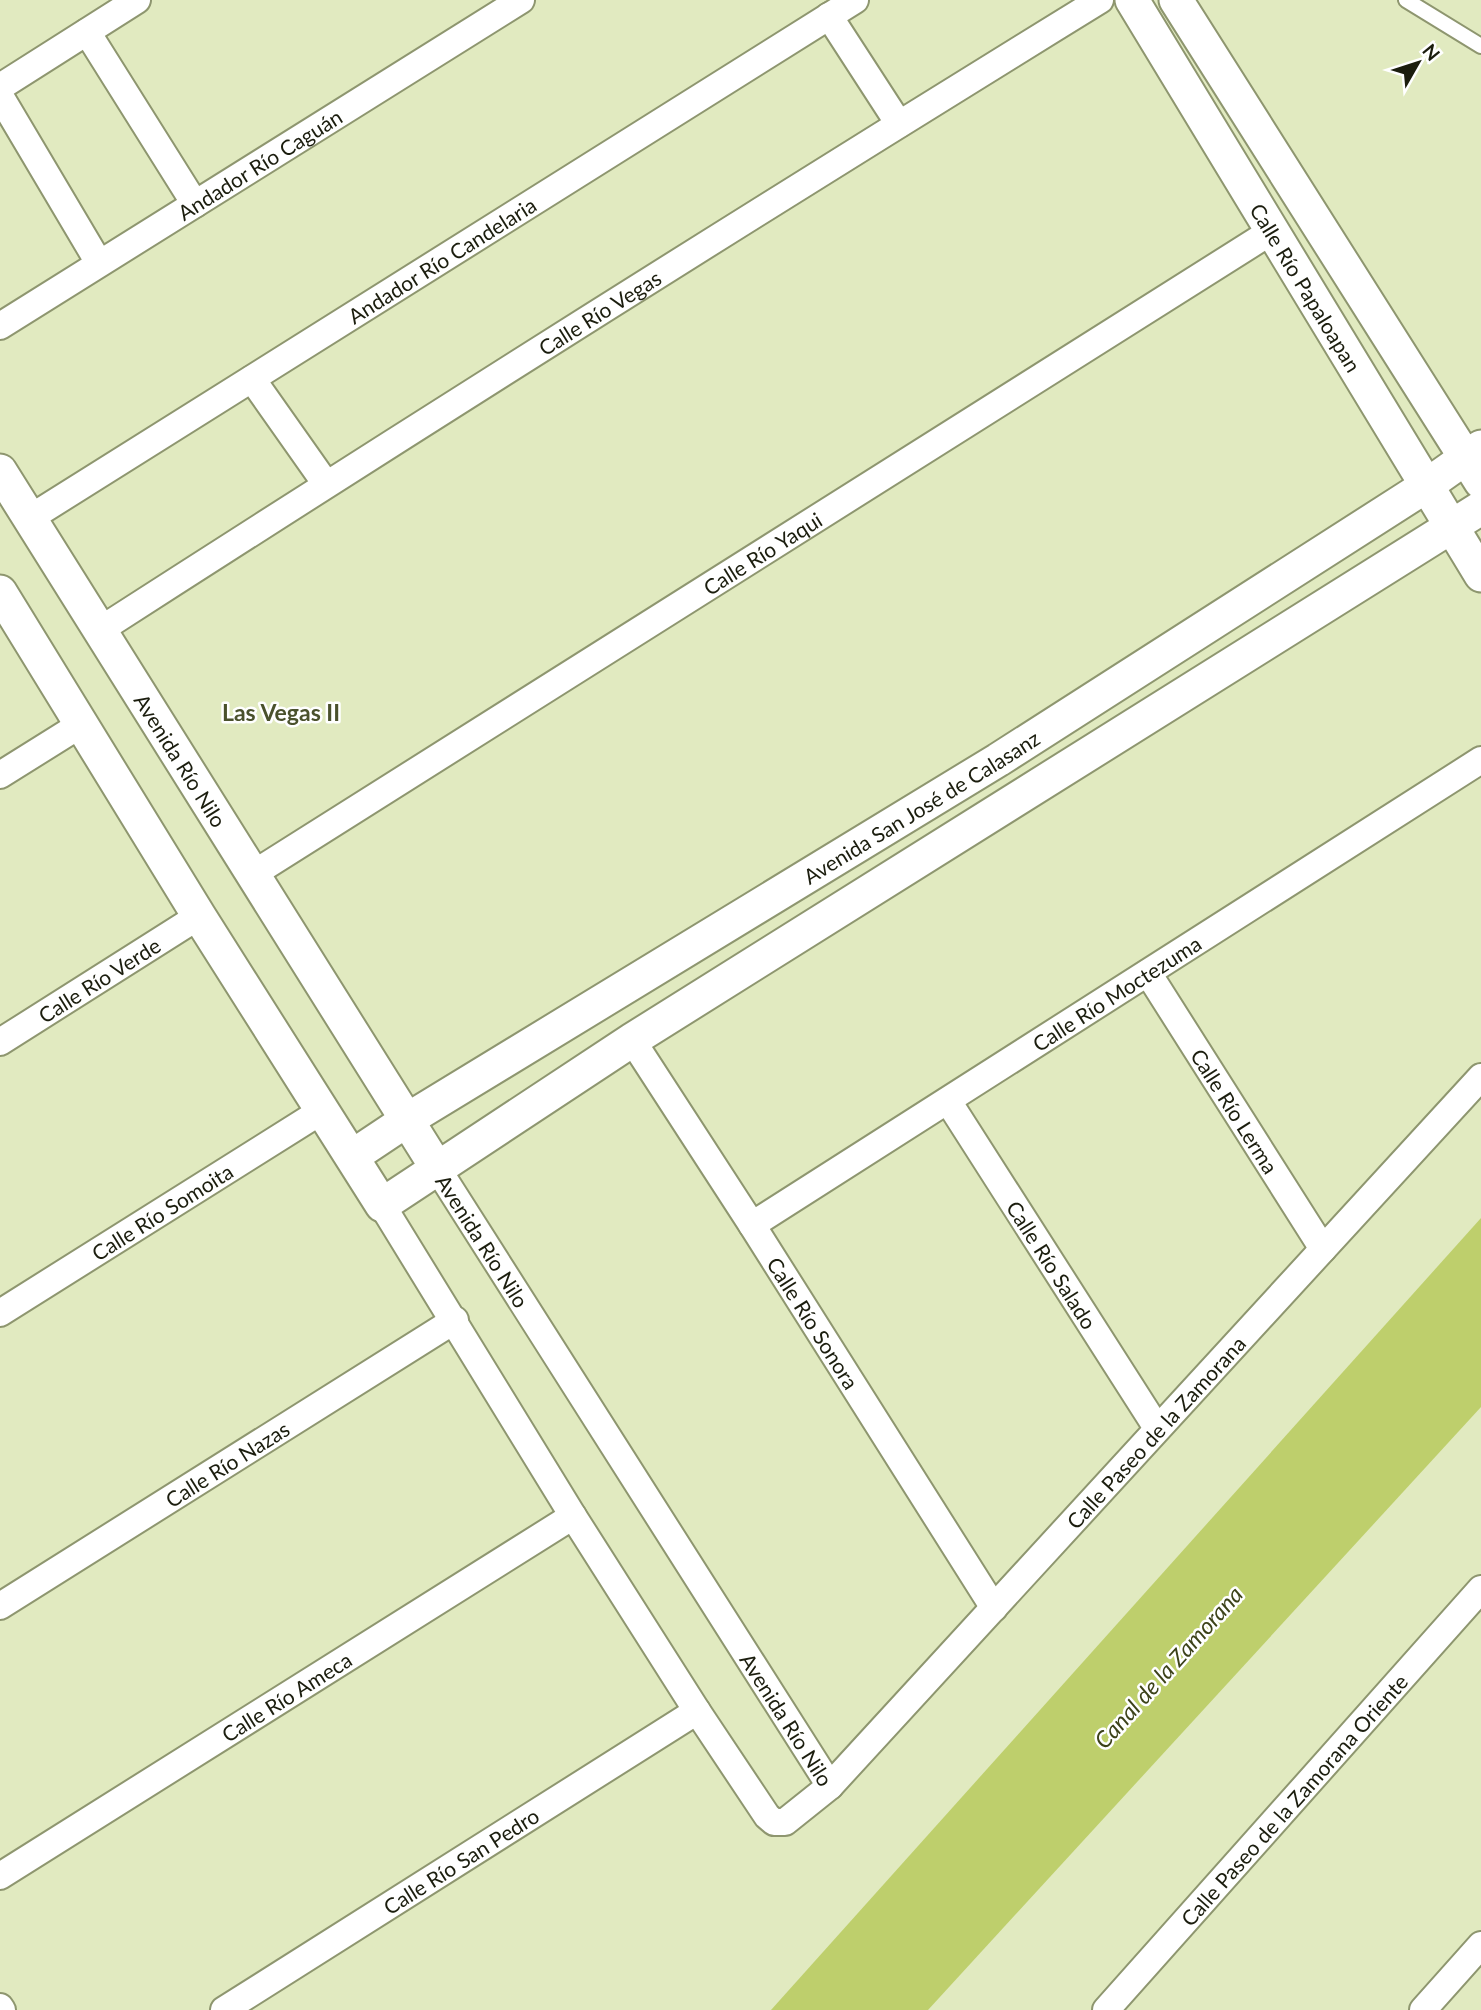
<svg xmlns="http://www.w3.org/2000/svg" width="1481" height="2010" viewBox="0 0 1481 2010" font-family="Lato,sans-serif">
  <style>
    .water { fill: #becf6c }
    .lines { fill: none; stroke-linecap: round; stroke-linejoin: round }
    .service-casing { stroke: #8e966f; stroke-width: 18 }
    .minor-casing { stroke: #8e966f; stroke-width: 30 }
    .tertiary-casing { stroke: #8e966f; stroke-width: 37 }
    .service { stroke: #fff; stroke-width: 14 }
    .minor { stroke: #fff; stroke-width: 26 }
    .tertiary { stroke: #fff; stroke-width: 33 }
    .labels { text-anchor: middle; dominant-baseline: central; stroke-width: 5; stroke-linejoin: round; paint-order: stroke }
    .street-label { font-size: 21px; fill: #1b1d0e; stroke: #fff }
    .neighbourhood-label { font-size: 23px; font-weight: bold; fill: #4a512c; stroke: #fff }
    .water-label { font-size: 23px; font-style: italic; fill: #3c4219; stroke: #fff }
  </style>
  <rect width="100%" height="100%" fill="#e1eac0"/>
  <polygon class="water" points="1481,1218 1481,1407 928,2010 771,2010"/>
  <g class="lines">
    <defs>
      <polyline id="service" points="1406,0 1481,46"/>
      <g id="minor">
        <polyline points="829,16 899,124"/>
        <polyline points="87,32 195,204"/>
        <polyline points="0,87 137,0"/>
        <polyline points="0,96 99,263"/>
        <path id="s1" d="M0 326 521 0"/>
        <polyline points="252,379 326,484"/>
        <path id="s2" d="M30 518 855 0"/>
        <path id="s3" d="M100 630C431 417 764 207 1100 0"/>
        <polyline points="0,775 80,725"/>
        <path id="s4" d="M253 874 1272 231"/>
        <path id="s5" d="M1148 973 1323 1249"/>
        <path id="s6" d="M632 1040 752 1225 994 1608"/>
        <path id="s7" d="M0 1042 199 916"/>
        <path id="s8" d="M948 1101 1157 1428"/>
        <path id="s9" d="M437 1168 830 1786"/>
        <path id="s10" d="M382 1205 573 1516 697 1711 767 1816 774 1822H785L830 1786 1481 1077"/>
        <path id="s11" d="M752 1225 1481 760"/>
        <path id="s12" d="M0 1313 323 1110"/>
        <path id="s13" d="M0 1606 455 1320"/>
        <path id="s14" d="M0 1876 573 1516"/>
        <polyline points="0,2007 2,2010"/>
        <path id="s15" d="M224 2010 697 1711"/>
        <path id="s16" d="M1106 2010 1481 1589"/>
        <polyline points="1423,2010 1481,1945"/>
      </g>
      <g id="tertiary">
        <path id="s17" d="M1132 0 1481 575"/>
        <polyline points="1176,0 1481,482"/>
        <path id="s18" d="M0 471 437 1168"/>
        <polyline points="0,592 199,916 382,1205 632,1040 1481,508"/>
        <path id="s19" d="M353 1156 407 1120 998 760 1426 486 1481 447"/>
      </g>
    </defs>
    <use href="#service" class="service-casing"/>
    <use href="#minor" class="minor-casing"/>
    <use href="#tertiary" class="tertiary-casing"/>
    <use href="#service" class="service"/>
    <use href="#minor" class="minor"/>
    <use href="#tertiary" class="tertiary"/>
  </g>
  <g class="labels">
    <g class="street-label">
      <text stroke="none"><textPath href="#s1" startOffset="306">Andador Río Caguán</textPath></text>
      <text stroke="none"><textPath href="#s2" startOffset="486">Andador Río Candelaria</textPath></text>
      <text stroke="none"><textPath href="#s17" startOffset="336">Calle Río Papaloapan</textPath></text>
      <text stroke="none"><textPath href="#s3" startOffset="592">Calle Río Vegas</textPath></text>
      <text stroke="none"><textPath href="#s4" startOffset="602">Calle Río Yaqui</textPath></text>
      <text stroke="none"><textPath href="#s18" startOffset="341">Avenida Río Nilo</textPath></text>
      <text stroke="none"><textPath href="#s19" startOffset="667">Avenida San José de Calasanz</textPath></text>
      <text stroke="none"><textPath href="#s7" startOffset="117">Calle Río Verde</textPath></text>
      <text stroke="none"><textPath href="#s11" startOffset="432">Calle Río Moctezuma</textPath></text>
      <text stroke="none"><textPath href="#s5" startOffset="163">Calle Río Lerma</textPath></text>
      <text stroke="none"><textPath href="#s12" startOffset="191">Calle Río Somoita</textPath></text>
      <text stroke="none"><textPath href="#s9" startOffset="86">Avenida Río Nilo</textPath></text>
      <text stroke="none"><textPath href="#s8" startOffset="194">Calle Río Salado</textPath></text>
      <text stroke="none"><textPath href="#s6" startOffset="336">Calle Río Sonora</textPath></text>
      <text stroke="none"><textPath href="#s10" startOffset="1281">Calle Paseo de la Zamorana</textPath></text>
      <text stroke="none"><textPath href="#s13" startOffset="268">Calle Río Nazas</textPath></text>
      <text stroke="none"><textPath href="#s14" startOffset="338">Calle Río Ameca</textPath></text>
      <text stroke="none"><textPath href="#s9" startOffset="653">Avenida Río Nilo</textPath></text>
      <text stroke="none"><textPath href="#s16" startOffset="282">Calle Paseo de la Zamorana Oriente</textPath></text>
      <text stroke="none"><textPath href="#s15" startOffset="280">Calle Río San Pedro</textPath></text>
    </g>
    <g class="neighbourhood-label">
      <text x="281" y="712">Las Vegas II</text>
    </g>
    <g class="water-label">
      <text transform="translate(1168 1667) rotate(-48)">Canal de la Zamorana</text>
    </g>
  </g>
  <g transform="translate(1418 63) rotate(51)" stroke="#ffffff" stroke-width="5" paint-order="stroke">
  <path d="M0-5L12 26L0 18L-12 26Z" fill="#1b1d0e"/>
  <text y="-10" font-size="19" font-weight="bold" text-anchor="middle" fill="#1b1d0e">N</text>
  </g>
</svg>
